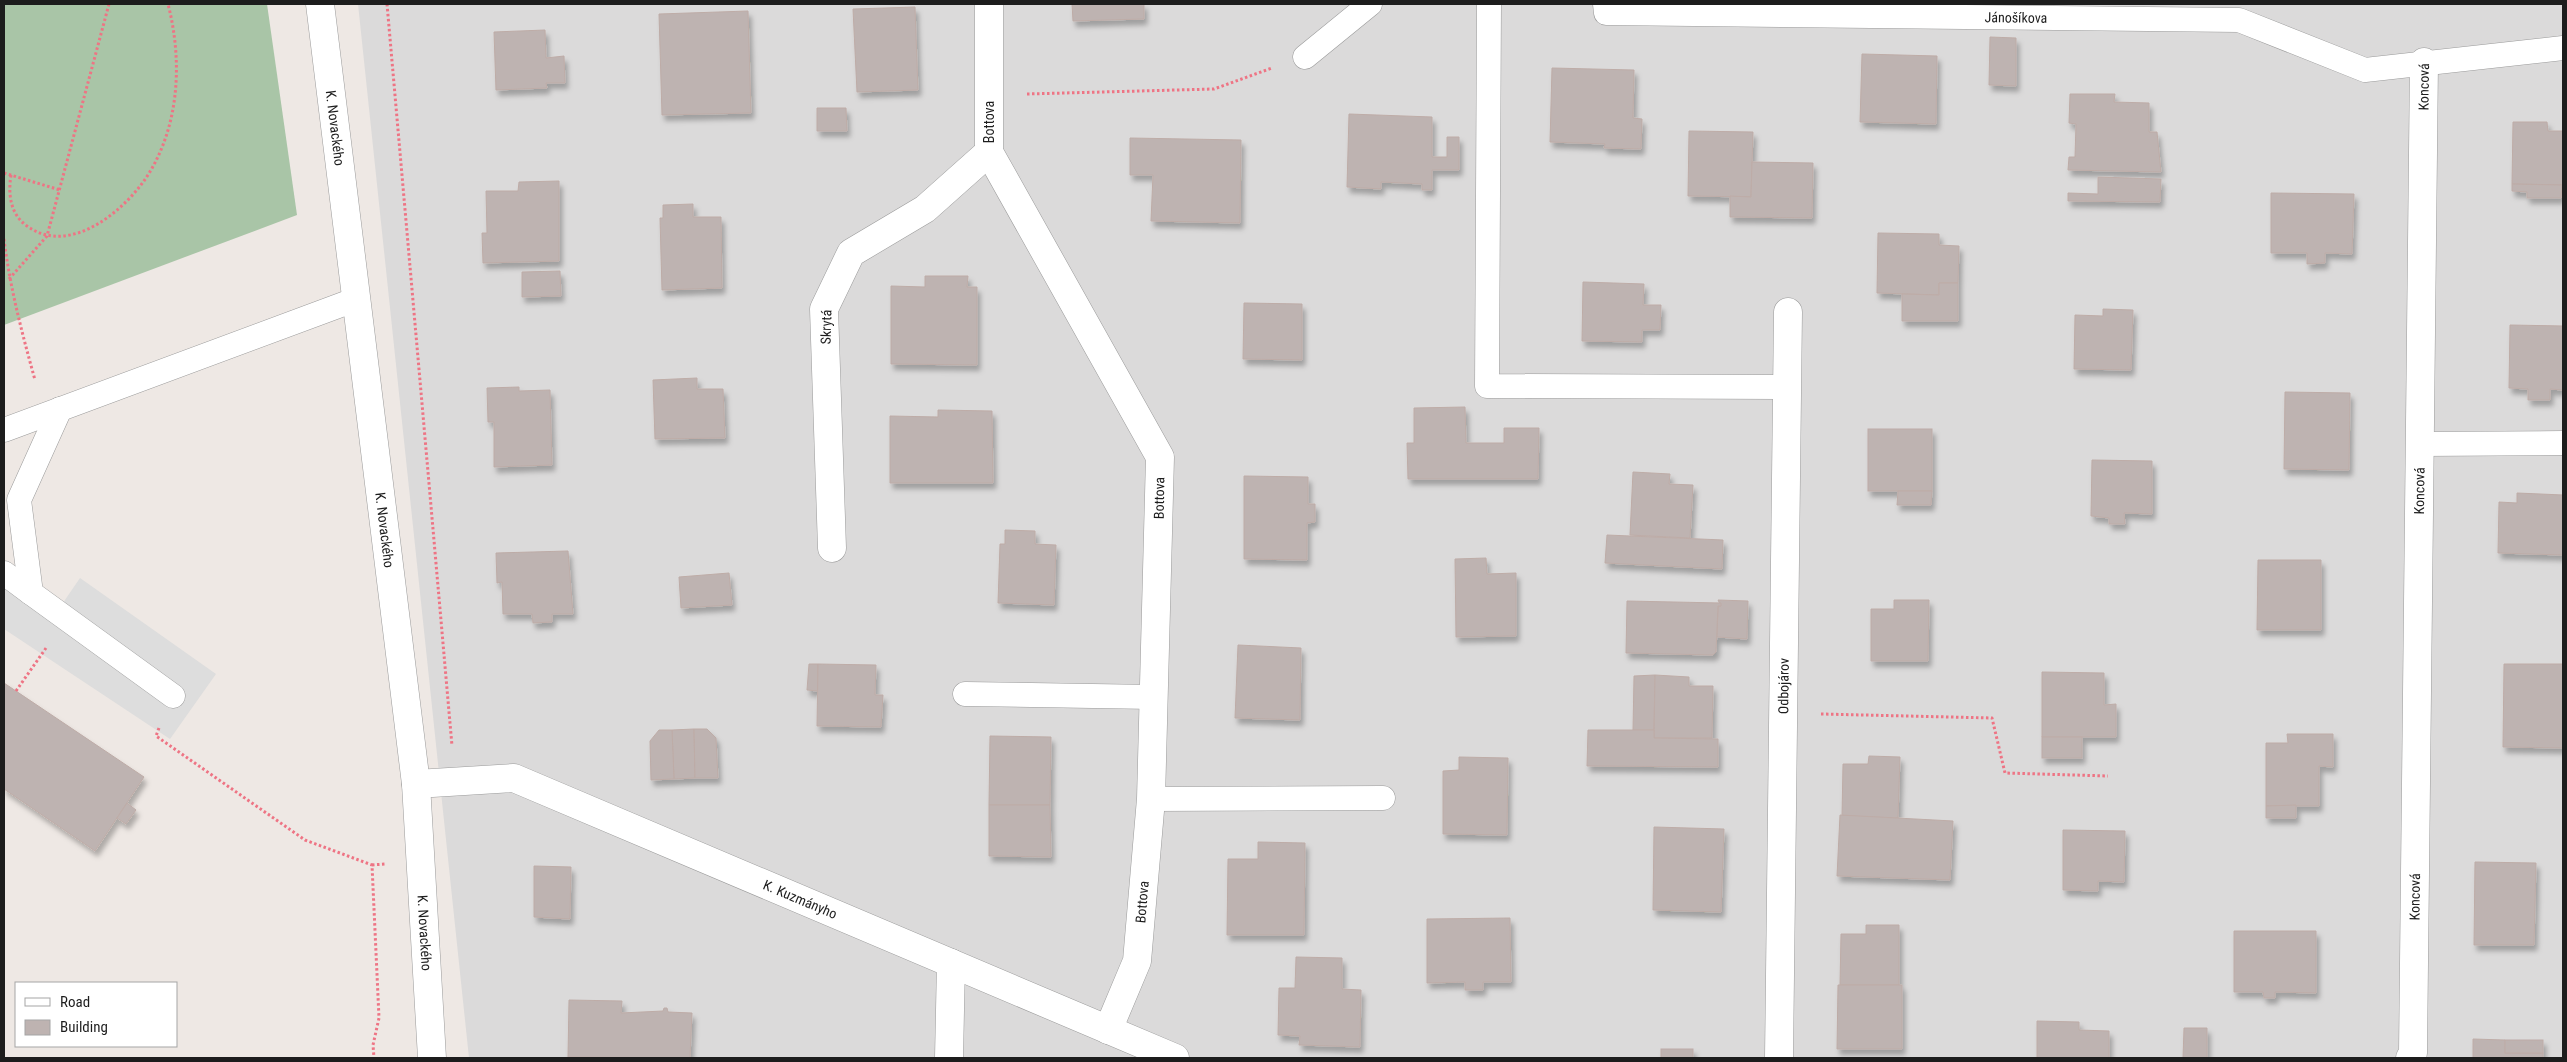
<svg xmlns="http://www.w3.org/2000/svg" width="2567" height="1062" viewBox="0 0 2567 1062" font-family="'Roboto Condensed',sans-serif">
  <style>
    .residential { fill: #dbdada }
    .cemetery { fill: #a9c5a7 }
    .parking { fill: #ddd }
    .building { fill: #beb3b1; stroke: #beaca7; filter: url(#shadow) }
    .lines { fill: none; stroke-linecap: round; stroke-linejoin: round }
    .lane-casing { stroke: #9a9a9a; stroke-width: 25 }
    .street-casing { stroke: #9a9a9a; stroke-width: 29 }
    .path { stroke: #ee7484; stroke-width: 3; stroke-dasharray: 2.5 2.5; stroke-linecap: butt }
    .lane { stroke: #fff; stroke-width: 24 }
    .street { stroke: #fff; stroke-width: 28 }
    .labels { text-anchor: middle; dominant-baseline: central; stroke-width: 4; stroke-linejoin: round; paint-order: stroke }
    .street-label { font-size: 14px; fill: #1d1d1d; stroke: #fff }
  </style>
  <defs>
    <filter id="shadow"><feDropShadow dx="3" dy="5.5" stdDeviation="2.5" flood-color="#0004"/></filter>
  </defs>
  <rect width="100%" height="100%" fill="#eee8e4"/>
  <polygon class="residential" points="358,4 2563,4 2563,1058 469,1058"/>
  <polygon class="cemetery" points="4,4 267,4 297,215 4,325"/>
  <polygon class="parking" points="80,578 216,674 170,739 4,629 4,580 54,616"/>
  <g class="building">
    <polygon points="1072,4 1144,4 1144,19 1073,21"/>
    <polygon points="915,7 918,90 857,92 853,9"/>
    <polygon points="748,11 751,113 662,115 659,14"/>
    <polygon points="545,30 546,58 564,56 565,83 546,83 547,88 496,90 494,32"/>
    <polygon points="1990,37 2016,38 2016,86 1989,85"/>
    <polygon points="1862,54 1937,56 1936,124 1860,122"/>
    <polygon points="1552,68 1634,70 1633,118 1642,119 1641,149 1604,148 1605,144 1550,142"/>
    <polygon points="2070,94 2115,94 2114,102 2149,103 2149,132 2157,132 2161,172 2068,170 2069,157 2075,157 2076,124 2069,123"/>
    <polygon points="817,108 846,108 847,131 817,131"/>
    <polygon points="1349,114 1432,117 1432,157 1447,157 1447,137 1459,137 1459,170 1432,170 1432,190 1422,190 1422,184 1381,182 1381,189 1347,187"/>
    <polygon points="2513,122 2547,122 2548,131 2563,131 2563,185 2512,184"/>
    <polygon points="1689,131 1753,132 1751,197 1688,196"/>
    <polygon points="1130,138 1241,140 1240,223 1151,221 1153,175 1130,175"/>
    <polygon points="1752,162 1813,163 1812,218 1730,217 1730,196 1751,197"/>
    <polygon points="2098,177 2161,179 2160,202 2068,201 2068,193 2098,194"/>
    <polygon points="559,181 559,261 483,263 482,233 487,233 486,191 518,191 519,182"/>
    <polygon points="2512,184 2562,185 2561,198 2527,198 2527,192 2512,191"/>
    <polygon points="2271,193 2354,194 2352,254 2325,253 2325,263 2307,264 2307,253 2271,253"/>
    <polygon points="693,204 693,217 721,217 722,288 662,290 660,218 663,218 663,205"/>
    <polygon points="1878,233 1939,234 1939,245 1959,246 1958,283 1939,283 1939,295 1877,293"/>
    <polygon points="560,271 561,296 522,297 522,272"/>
    <polygon points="925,276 968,276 967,287 977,287 977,365 891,364 891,286 925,287"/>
    <polygon points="1583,282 1644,284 1643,305 1661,305 1660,330 1642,330 1642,342 1582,341"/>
    <polygon points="1939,283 1958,283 1958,321 1902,321 1902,294 1939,295"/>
    <polygon points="1244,303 1302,304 1302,360 1243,359"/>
    <polygon points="2103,309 2133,310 2131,370 2074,369 2075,315 2103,316"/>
    <polygon points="2510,325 2563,326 2563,390 2550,389 2550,400 2528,400 2528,389 2509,388"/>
    <polygon points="697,378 697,389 723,389 725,438 655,439 653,380"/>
    <polygon points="519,387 519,391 550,390 552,465 494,467 494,422 488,422 487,388"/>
    <polygon points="2285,392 2350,393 2349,470 2284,469"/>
    <polygon points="1465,407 1466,443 1504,443 1504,428 1539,428 1538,479 1408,479 1407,443 1414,443 1414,408"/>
    <polygon points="938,410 992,411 993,483 890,483 890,416 938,417"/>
    <rect x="1868" y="429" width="64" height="62"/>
    <polygon points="2092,460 2152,461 2152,514 2124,513 2125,524 2109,524 2109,518 2091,516"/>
    <polygon points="1633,472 1670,474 1669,484 1693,485 1690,538 1630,535"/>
    <polygon points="1244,476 1308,477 1308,504 1315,504 1315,522 1307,523 1307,560 1244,559"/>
    <polygon points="1898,491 1932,491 1931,505 1897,505"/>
    <polygon points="2517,493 2563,495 2563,555 2498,553 2499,502 2517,503"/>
    <polygon points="1005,530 1035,531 1035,544 1056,545 1054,605 998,603 1000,544 1005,544"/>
    <polygon points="1607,535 1723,540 1722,569 1605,563"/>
    <polygon points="568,551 573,614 552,614 552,622 533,623 532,614 503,614 502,582 497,583 496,553"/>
    <polygon points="1486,558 1487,574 1516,573 1516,636 1456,637 1455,559"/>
    <polygon points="2258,560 2321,560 2321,630 2257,630"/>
    <polygon points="729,573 732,605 681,608 679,577"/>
    <polygon points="1718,600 1748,601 1747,639 1717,637 1718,606 1721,606"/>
    <polygon points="1894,600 1929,600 1928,661 1871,661 1871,609 1894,609"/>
    <polygon points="1627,601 1721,603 1721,606 1718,606 1716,652 1713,655 1626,653"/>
    <polygon points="1238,645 1301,648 1300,720 1235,718"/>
    <polygon points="809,664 818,664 818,691 807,690"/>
    <polygon points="818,664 876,665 875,695 883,695 881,727 817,726"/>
    <polygon points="2504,664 2563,664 2563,748 2503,747"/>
    <polygon points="2042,672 2104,673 2104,705 2116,704 2116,737 2042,737"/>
    <polygon points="1655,675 1654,730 1633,730 1634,676"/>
    <polygon points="1655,675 1689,677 1689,686 1713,686 1712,738 1654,738"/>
    <polygon points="4,683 144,777 95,851 4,789"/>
    <polygon points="694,729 695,778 674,779 672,730"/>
    <polygon points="694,729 707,729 716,738 718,778 695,778"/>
    <polygon points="659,730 672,730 674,779 651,780 650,741"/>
    <polygon points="1588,730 1654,730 1654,738 1718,739 1718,767 1587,766"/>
    <polygon points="2287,734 2333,734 2333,767 2319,766 2319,806 2266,806 2266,743 2288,743"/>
    <polygon points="990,736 1051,737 1050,805 989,805"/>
    <rect x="2042" y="737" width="40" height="21"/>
    <polygon points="1869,756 1900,757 1898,818 1842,816 1843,764 1868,764"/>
    <polygon points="1459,757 1508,758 1507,835 1443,834 1443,771 1459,770"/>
    <polygon points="127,803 136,810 126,824 117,818"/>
    <polygon points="989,805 1050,805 1051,857 989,856"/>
    <polygon points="2296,805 2296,818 2266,818 2266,806"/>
    <polygon points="1840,815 1953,821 1950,880 1837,876"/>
    <polygon points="1654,827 1724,829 1721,912 1653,910"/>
    <polygon points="2063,830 2125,831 2124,882 2098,881 2098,891 2063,890"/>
    <polygon points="1258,842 1305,843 1304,935 1227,935 1228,859 1258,859"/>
    <polygon points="2475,862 2536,863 2534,945 2474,945"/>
    <polygon points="534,866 571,867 570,919 534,917"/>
    <polygon points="1510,918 1511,982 1483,982 1483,990 1465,990 1465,982 1427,983 1427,919"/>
    <polygon points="1866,925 1899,925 1899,985 1840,985 1841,934 1866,934"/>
    <polygon points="2234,931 2316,931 2316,993 2275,992 2275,998 2264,998 2263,992 2234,992"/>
    <polygon points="1296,957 1342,958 1342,989 1361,990 1360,1047 1299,1045 1300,1036 1278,1035 1279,988 1295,988"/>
    <polygon points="1838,985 1902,985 1902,1049 1837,1049"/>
    <polygon points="569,1000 622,1001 621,1013 663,1011 664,1008 667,1008 668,1012 692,1013 690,1058 568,1057"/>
    <polygon points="2037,1021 2079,1022 2079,1030 2109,1031 2109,1058 2037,1058"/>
    <polygon points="2184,1028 2207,1028 2207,1058 2183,1058"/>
    <polygon points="2473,1039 2505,1040 2505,1053 2543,1053 2543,1058 2473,1058"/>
    <rect x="2505" y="1040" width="38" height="13"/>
    <rect x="1661" y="1049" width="32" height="9"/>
  </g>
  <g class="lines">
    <defs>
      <g id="lane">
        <polyline points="1489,4 1487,386 1787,387"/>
        <path id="s1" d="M1605 4 1606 13 2239 20 2365 70 2563 48"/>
        <polyline points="1305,57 1370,4"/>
        <polyline points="60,409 19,500 31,593 173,696"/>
        <polyline points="4,430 357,299"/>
        <polyline points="2420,444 2563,443"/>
        <polyline points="4,573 31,593"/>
        <polyline points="965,694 1154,697"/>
        <polyline points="1151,799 1383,798"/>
      </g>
      <g id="street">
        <path id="s2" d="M320 4 416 784 432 1058"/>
        <polyline points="989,4 989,152 1160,457 1151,799 1137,961 1108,1030"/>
        <polyline points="832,548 824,309 851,253 925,209 989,152"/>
        <path id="s3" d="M416 784 514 778 1175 1058"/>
        <polyline points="949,1058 951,963"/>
        <path id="s4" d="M1779 1058 1788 312"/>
        <path id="s5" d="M2410 1058 2413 1053 2424 62"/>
      </g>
    </defs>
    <use href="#lane" class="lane-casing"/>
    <use href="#street" class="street-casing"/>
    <g class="path">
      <polyline points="387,4 452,746"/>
      <polyline points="1027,94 1214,89 1272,68"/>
      <polyline points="4,173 60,190"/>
      <path d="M11 175C8 194 10 214 27 226 71 258 129 208 151 170 180 120 182 58 168 4"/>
      <path d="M4 239C10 288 22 333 35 380"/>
      <polyline points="9,279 47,236 109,4"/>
      <polyline points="16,691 46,648"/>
      <polyline points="1821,714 1992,718 2005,773 2108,776"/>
      <polyline points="159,728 156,736 305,840 372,865 379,1018 373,1045 374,1058"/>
      <polyline points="372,865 385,864"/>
    </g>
    <use href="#lane" class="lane"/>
    <use href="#street" class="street"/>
  </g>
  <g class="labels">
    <g class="street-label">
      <text stroke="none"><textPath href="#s1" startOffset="419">Jánošíkova</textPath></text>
      <text stroke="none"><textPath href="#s5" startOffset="972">Koncová</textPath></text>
      <text transform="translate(989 122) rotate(-90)">Bottova</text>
      <text stroke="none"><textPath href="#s2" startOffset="125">K. Novackého</textPath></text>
      <text transform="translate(826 327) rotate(-88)">Skrytá</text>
      <text stroke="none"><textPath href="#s5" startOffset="568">Koncová</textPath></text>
      <text transform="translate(1159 498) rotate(-89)">Bottova</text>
      <text stroke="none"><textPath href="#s2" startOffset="530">K. Novackého</textPath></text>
      <text stroke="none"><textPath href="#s4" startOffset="372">Odbojárov</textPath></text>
      <text stroke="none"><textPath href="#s5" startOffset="162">Koncová</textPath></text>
      <text stroke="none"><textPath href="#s3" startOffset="409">K. Kuzmányho</textPath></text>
      <text transform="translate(1142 902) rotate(-85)">Bottova</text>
      <text stroke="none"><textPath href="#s2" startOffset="935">K. Novackého</textPath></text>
    </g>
  </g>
  <rect width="2567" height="1062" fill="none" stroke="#1d1d1d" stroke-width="10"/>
  <rect x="15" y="982" width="162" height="65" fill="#ffffff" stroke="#a5a5a5"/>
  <rect x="25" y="998" width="25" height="8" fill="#ffffff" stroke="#a5a5a5"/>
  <text x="60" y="1007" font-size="15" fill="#1d1d1d">Road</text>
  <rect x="25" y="1020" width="25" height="15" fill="#beb3b1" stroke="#a5a5a5"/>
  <text x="60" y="1032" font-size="15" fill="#1d1d1d">Building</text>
</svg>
